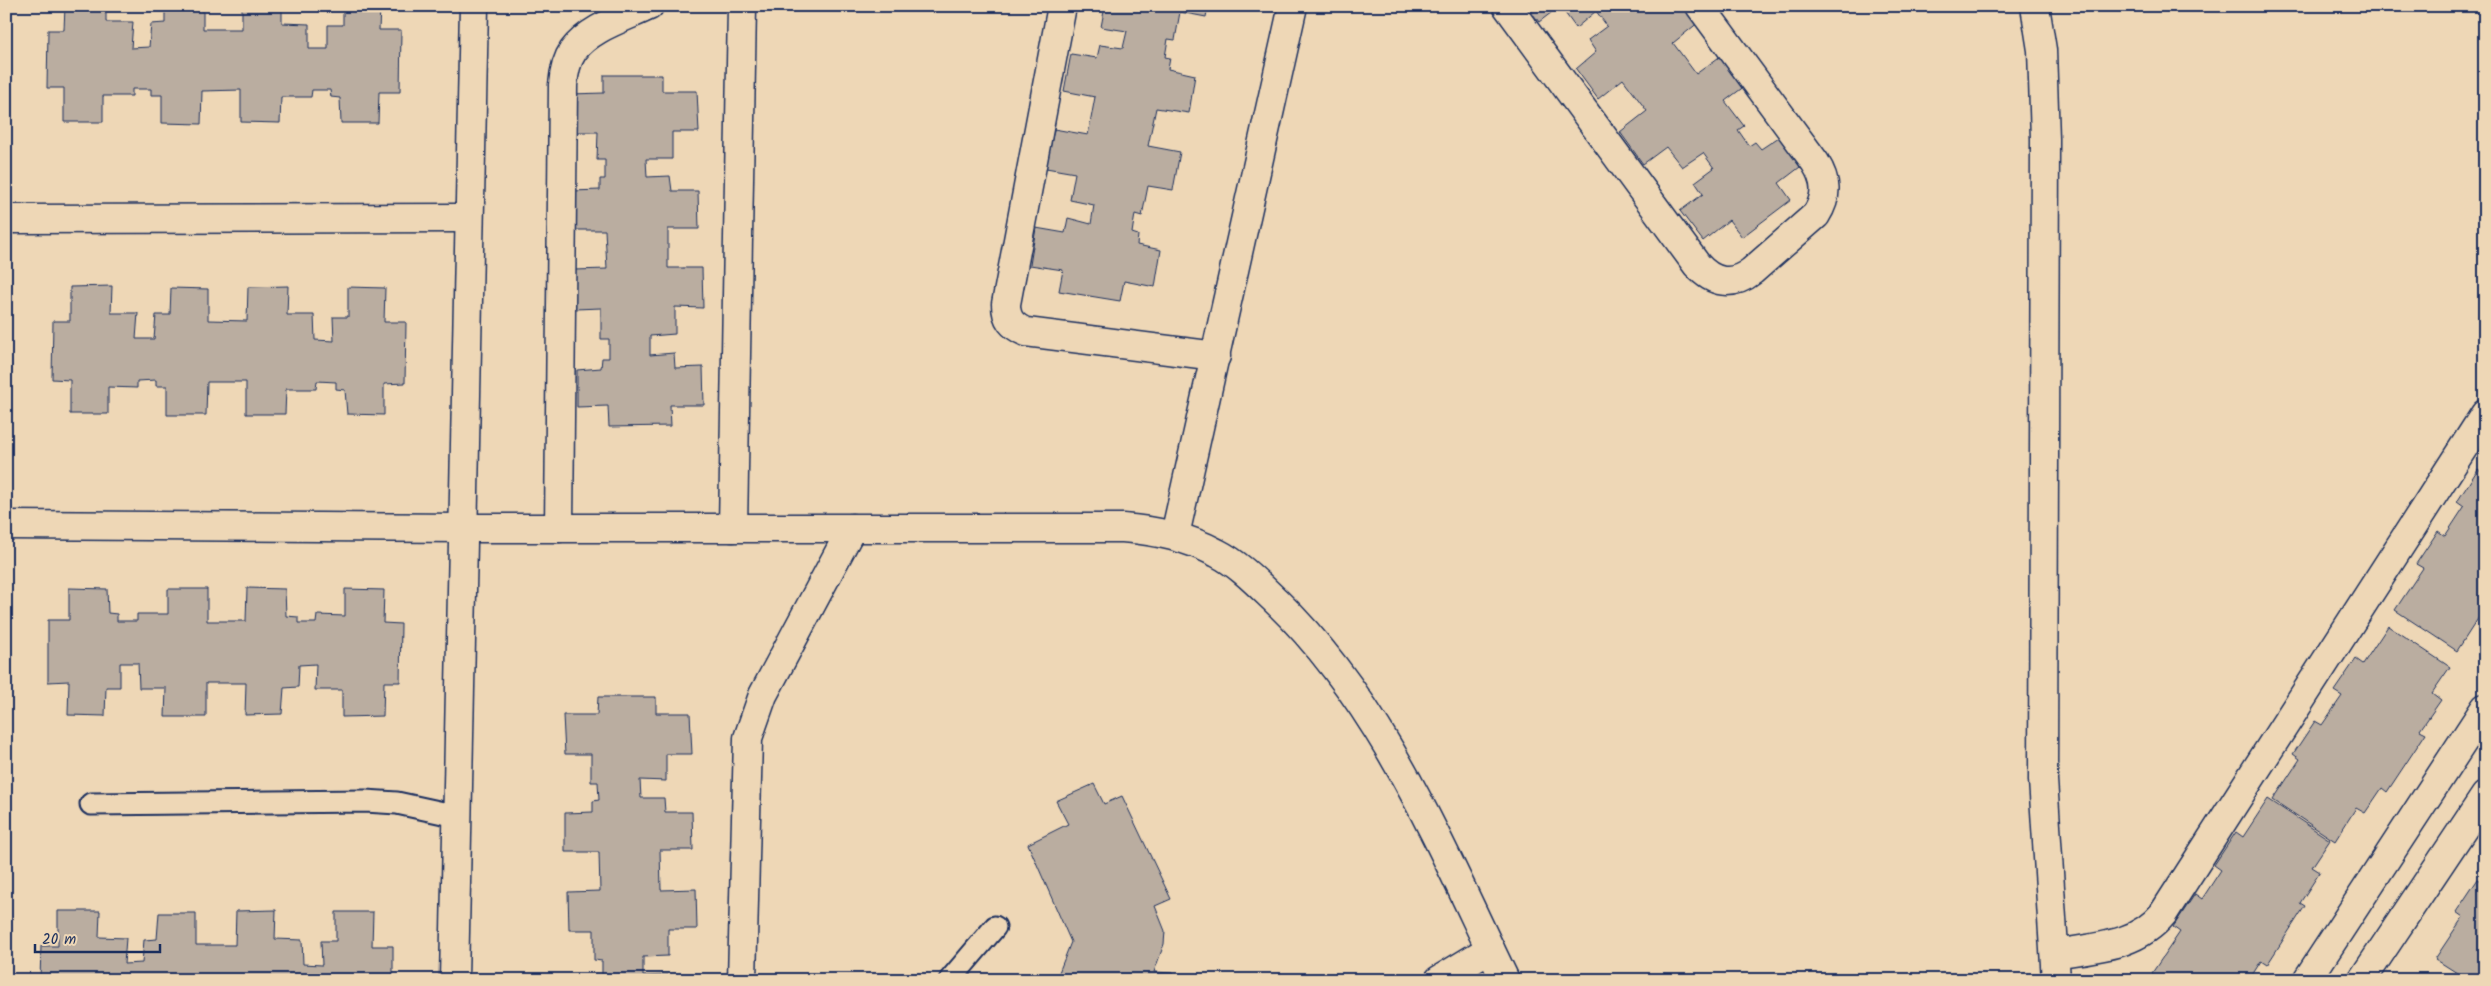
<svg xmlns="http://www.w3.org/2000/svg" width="2491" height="986" viewBox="0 0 2491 986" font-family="Kalam,sans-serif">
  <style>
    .building { fill: #baada0; stroke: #1b2f5e }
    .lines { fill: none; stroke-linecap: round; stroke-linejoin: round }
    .lane-casing { stroke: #1b2f5e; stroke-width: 25 }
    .street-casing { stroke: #1b2f5e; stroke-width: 31 }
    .secondary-casing { stroke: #1b2f5e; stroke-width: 31 }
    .lane { stroke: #eed7b6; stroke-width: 21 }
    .street { stroke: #eed7b6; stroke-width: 28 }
    .secondary { stroke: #eed7b6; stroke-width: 28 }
  </style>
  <rect width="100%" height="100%" fill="#eed7b6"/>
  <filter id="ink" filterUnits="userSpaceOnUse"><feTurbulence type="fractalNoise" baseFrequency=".02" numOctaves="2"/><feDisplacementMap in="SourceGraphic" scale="10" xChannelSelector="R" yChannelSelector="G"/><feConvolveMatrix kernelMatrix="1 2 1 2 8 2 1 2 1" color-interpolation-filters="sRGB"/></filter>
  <g filter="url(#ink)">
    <g class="building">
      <polygon points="65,6 106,6 106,22 133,22 131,48 149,47 151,24 165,23 165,6 203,6 203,29 242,29 242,6 282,6 282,23 309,24 309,49 328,49 328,25 343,25 343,6 380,6 379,30 401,30 400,92 379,92 378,123 341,123 340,98 331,97 330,90 312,90 311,97 281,97 280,123 241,122 241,90 202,91 201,124 162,123 162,95 151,95 151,89 132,89 132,96 103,96 103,122 64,122 64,88 47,88 48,30 64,30"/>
      <polygon points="1105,6 1208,6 1206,17 1180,12 1175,40 1168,39 1165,57 1170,58 1168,69 1195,75 1189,113 1156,108 1148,146 1180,152 1173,190 1148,186 1142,216 1135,214 1132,233 1138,235 1137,245 1161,250 1155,287 1124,281 1120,301 1059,291 1063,270 1030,265 1036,228 1065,233 1068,218 1091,224 1094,205 1070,200 1075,173 1046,168 1054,129 1088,135 1095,97 1064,91 1071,54 1097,58 1100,45 1123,48 1127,31 1101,27"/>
      <polygon points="1527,6 1651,6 1652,8 1687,6 1699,22 1673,43 1696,74 1722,55 1745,86 1725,101 1744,126 1738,130 1749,146 1755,142 1761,149 1782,135 1804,164 1779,183 1791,200 1742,237 1729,220 1703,241 1680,211 1703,194 1695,182 1714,168 1703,153 1682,167 1666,147 1643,164 1620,132 1647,111 1623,79 1598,99 1576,69 1596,52 1588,40 1607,26 1596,11 1576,28 1560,6 1539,22"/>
      <polygon points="604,75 662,75 662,91 697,91 699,132 672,132 672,159 646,159 647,177 670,176 672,191 698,191 699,229 668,229 668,268 702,268 703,308 675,307 675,334 650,336 650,355 674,353 675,368 703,367 704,405 670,405 671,426 609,427 608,406 577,407 577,370 601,368 602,358 609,358 609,339 601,339 601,308 575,309 574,270 607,269 605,230 572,230 572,191 600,190 600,179 605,179 605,160 597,160 598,132 571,132 570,94 604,93"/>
      <polygon points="112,286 111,313 138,313 136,339 154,339 156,315 170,315 171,288 208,289 208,320 247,321 248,287 288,286 287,315 314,315 315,340 334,341 333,317 348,317 348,287 385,288 384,322 406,322 405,383 384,384 384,415 347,414 345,390 336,389 336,382 317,381 316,389 286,389 285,414 246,414 246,382 207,382 206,415 167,415 167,386 156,386 156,380 137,381 137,388 108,387 108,414 70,414 70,380 52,379 53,321 70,321 70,287"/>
      <polygon points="2478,469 2485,474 2485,621 2479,617 2457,651 2395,610 2423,568 2416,564 2438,531 2445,536 2464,507 2457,502"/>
      <polygon points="69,588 107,589 108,613 117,614 117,621 137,621 137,614 168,614 168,589 207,589 207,621 246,621 247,588 285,589 286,616 298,617 298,623 316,623 317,615 345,616 345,589 384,590 383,623 401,624 400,682 384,682 383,716 342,717 342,690 315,690 316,664 299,665 298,687 284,688 282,714 245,715 246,683 206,683 206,717 165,717 166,688 139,688 138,663 120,663 120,687 106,687 105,716 68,715 69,681 48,682 48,620 69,620"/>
      <polygon points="2388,626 2450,667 2432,693 2441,700 2420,730 2426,733 2387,792 2382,788 2365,813 2356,808 2335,841 2273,800 2300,759 2293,754 2315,721 2322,725 2342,696 2334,691 2356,659 2363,664"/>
      <polygon points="598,697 656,697 656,713 690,713 692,754 666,754 666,781 640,780 641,798 664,798 665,812 692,812 693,850 660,850 661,890 696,889 697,929 668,929 668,956 643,957 643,976 668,975 668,980 598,980 602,979 602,961 594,960 594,930 569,930 568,892 600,891 599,852 565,852 565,813 593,812 593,801 599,800 598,782 591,782 591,754 565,754 563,715 597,715"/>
      <polygon points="1094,784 1104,804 1122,796 1171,899 1155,906 1165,931 1164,944 1154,972 1173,973 1173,980 1056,980 1071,942 1028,844 1068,824 1056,801"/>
      <polygon points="2268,799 2330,840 2312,867 2320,872 2300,903 2305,906 2267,965 2261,961 2249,980 2162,980 2152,973 2180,932 2173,927 2195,894 2202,899 2221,870 2214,865 2236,832 2243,837"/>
      <polygon points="2478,879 2485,883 2485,980 2468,980 2435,959 2463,917 2456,912"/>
      <polygon points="276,910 275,939 302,940 303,964 322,965 321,941 336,941 336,912 373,912 372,946 393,946 393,980 40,980 41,946 58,946 58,911 100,911 99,937 126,938 124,964 142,963 144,940 157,939 159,913 196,913 196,945 235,945 236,911"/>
    </g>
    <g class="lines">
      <defs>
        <g id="lane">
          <polyline points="91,804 365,801 397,803 457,816"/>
          <polyline points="950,980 995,927"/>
        </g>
        <g id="street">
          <path d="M1062 6 1006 304C1006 319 1012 326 1026 332L1216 356"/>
          <path d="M1507 6 1697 265C1713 283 1732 287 1752 271L1816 215C1828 196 1827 181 1815 162L1700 6"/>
          <polyline points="6,219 469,218"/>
          <path d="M6 525 463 528H1123C1157 531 1187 537 1217 553 1239 564 1258 584 1276 601 1383 704 1441 848 1505 980"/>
          <path d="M559 528 563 85C564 73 566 61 573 51 589 28 624 18 649 6"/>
          <polyline points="733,528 742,6"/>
          <polyline points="1175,535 1293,6"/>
          <path d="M2055 954C2094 947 2136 947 2163 914L2485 414"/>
          <polyline points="454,980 474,6"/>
          <polyline points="742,980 748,738 763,695 852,528"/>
          <polyline points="1439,980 1490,949"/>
          <polyline points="2307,980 2485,708"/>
          <polyline points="2362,980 2485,796"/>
        </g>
        <polyline id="secondary" points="2035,6 2042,50 2045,139 2043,780 2056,980"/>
      </defs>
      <use href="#lane" class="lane-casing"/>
      <use href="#street" class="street-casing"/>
      <use href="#secondary" class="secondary-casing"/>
      <use href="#lane" class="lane"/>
      <use href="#street" class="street"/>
      <use href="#secondary" class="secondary"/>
    </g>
  </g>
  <rect width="2491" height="986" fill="none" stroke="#eed7b6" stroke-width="25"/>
  <rect x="12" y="12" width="2466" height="961" fill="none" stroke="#1b2f5e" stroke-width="2" filter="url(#ink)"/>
  <path d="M35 944v8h125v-8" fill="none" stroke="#1b2f5e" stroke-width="2.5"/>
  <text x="42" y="944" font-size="15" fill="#1b2f5e" stroke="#eed7b6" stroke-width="4" paint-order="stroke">20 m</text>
</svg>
